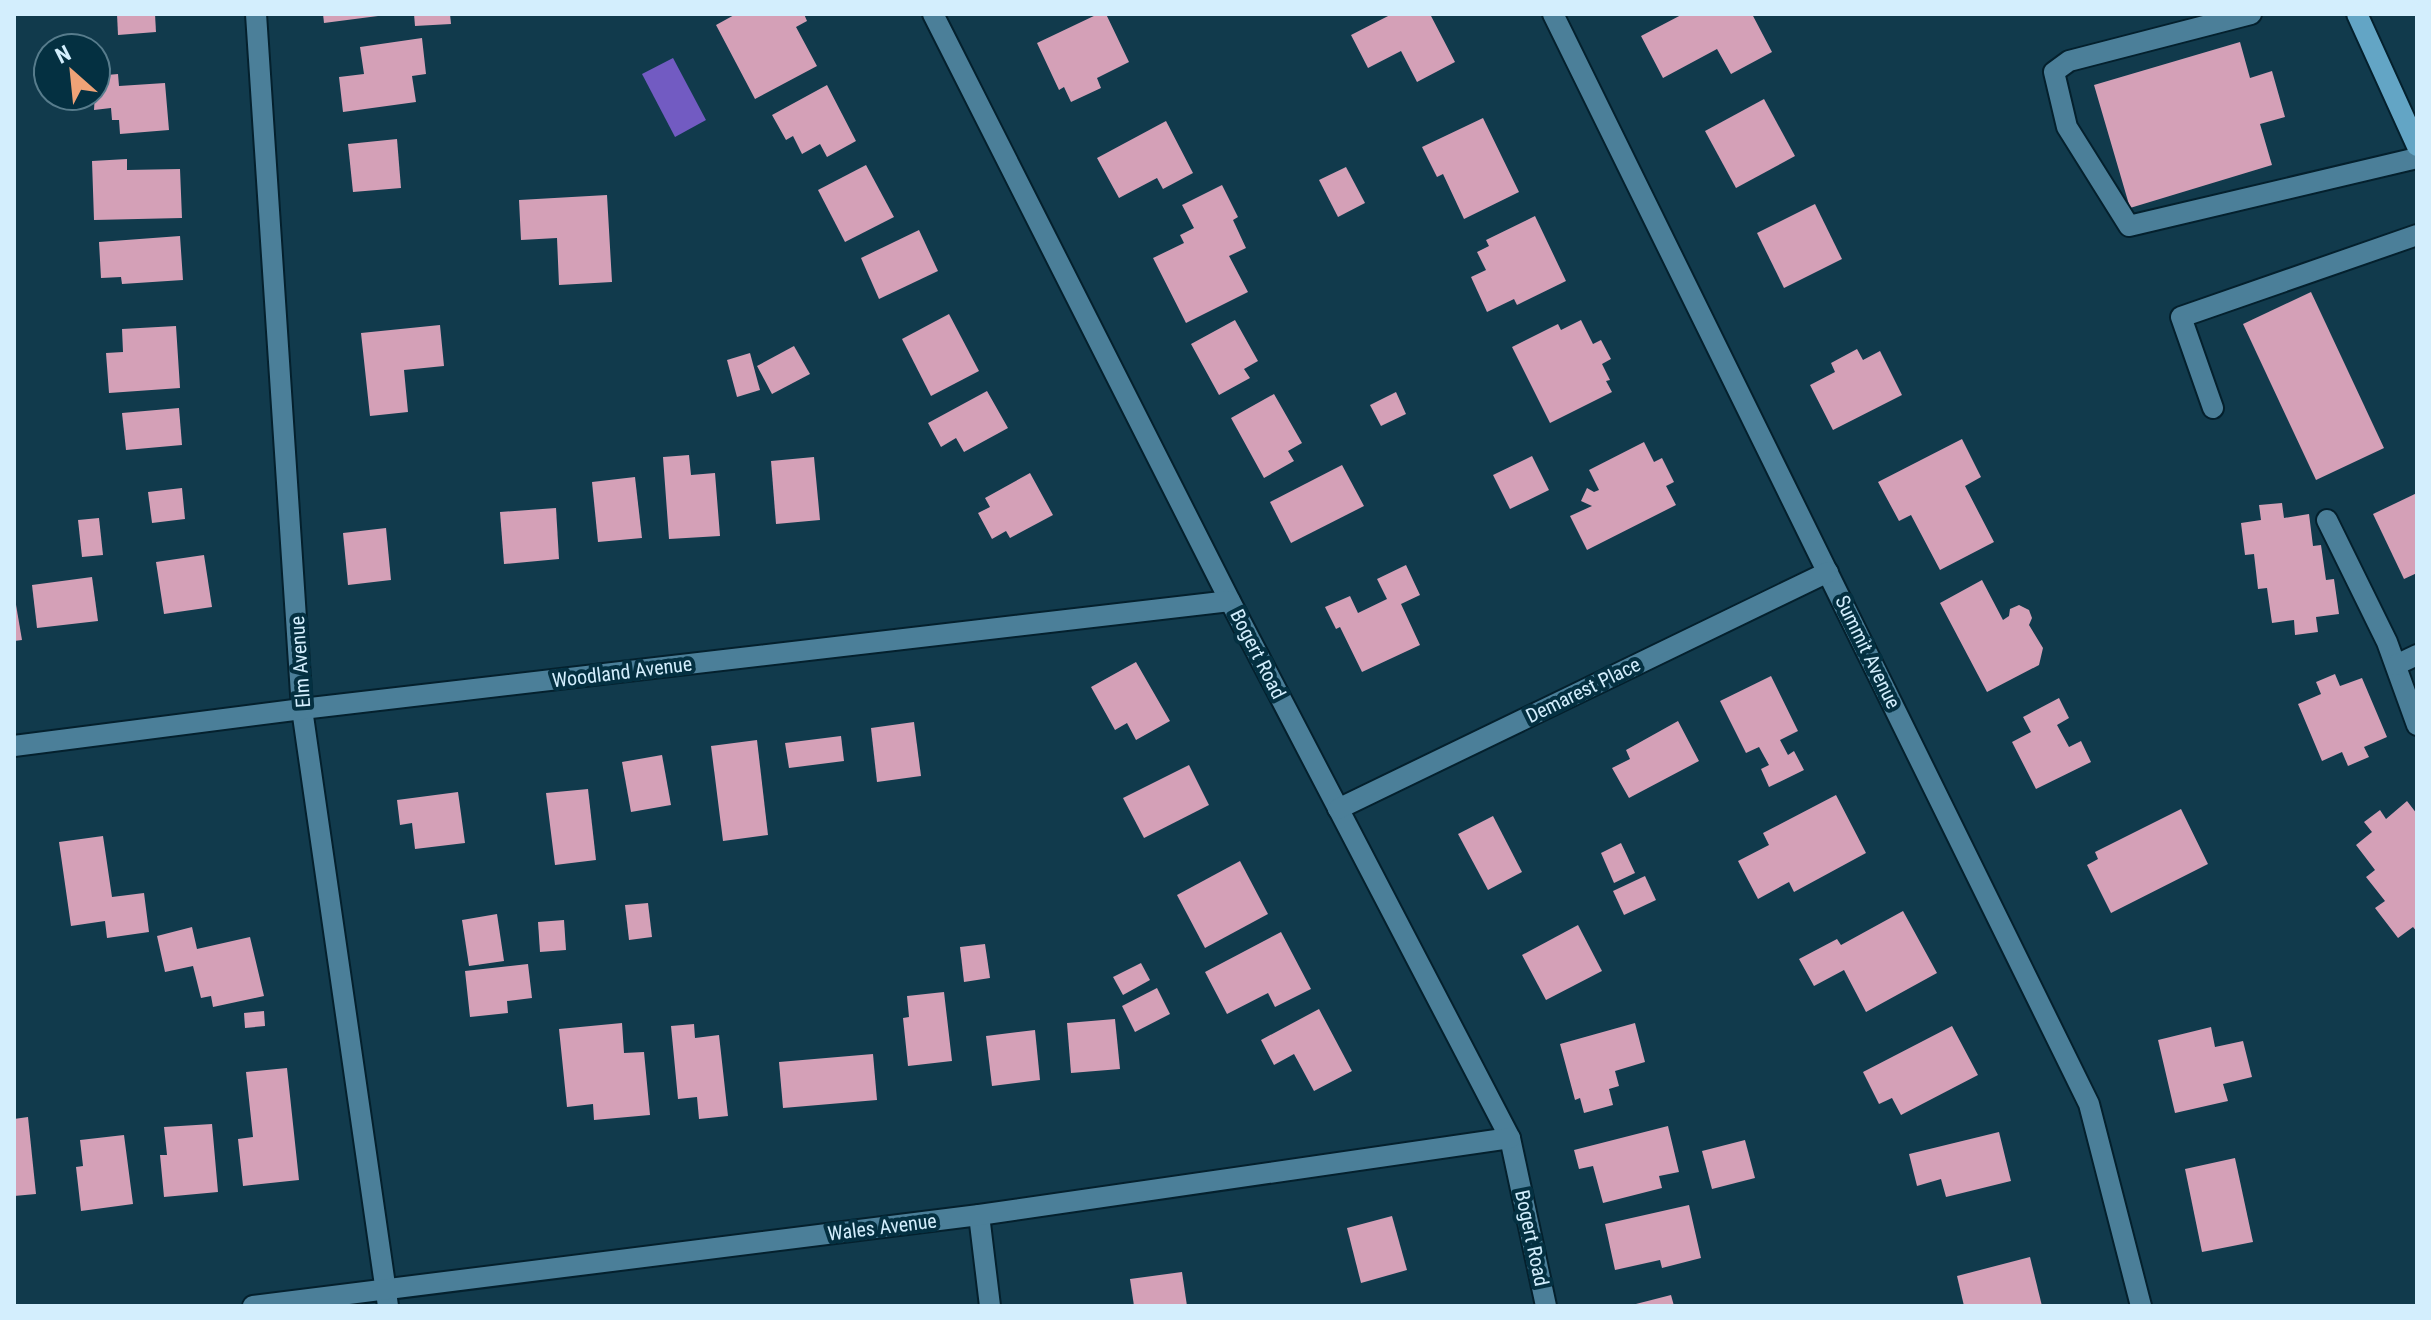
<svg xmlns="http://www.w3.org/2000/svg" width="2431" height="1320" viewBox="0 0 2431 1320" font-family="'Roboto Condensed',sans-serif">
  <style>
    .water { fill: #725bc2 }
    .building { fill: #d4a0b7 }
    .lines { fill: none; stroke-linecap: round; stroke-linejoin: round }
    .lane-casing { stroke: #04202d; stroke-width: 24 }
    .street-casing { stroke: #04202d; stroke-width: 24 }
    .primary-casing { stroke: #04202d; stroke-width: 24 }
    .lane { stroke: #4b7f99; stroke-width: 20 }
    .street { stroke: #4b7f99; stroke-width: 20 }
    .primary { stroke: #63a5c5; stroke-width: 20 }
    .labels { text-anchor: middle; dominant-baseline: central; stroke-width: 8; stroke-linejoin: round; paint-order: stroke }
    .street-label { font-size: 20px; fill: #d3eefd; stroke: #043041 }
  </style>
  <rect width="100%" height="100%" fill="#113a4c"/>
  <polygon class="water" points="673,58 706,120 675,137 642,74"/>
  <g class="building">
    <polygon points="117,14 155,14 156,32 118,35"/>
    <polygon points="323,14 378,14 378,16 324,23"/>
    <polygon points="414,14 450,14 451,24 415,26"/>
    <polygon points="736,14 804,14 807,21 796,27 817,66 755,99 716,25"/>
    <polygon points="1098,14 1106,14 1129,62 1097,78 1101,88 1071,102 1064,87 1059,90 1037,43"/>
    <polygon points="1392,14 1430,14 1455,62 1417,82 1401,51 1368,68 1351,35"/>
    <polygon points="1683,14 1752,14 1772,52 1731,74 1717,49 1663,78 1641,36"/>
    <polygon points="422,38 426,74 412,76 416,102 343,112 339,77 364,74 360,47"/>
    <polygon points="2240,42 2250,78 2272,71 2285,117 2260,124 2272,165 2130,208 2094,85"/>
    <polygon points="118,74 119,86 165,83 169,130 120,134 119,120 112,120 111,108 94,110 96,76"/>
    <polygon points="827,85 856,141 827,157 820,144 802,154 793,136 786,140 772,115"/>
    <polygon points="1764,99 1795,156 1736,188 1705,131"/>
    <polygon points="1483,118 1519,192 1464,219 1443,174 1437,177 1422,147"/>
    <polygon points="1166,121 1193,173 1163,189 1157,178 1119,198 1097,158"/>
    <polygon points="397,139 401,188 353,192 348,144"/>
    <polygon points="127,159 127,170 180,169 182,218 94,220 92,161"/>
    <polygon points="866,165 894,217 845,242 818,190"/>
    <polygon points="1346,167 1365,203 1338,217 1319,180"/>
    <polygon points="1222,185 1238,217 1233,220 1246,248 1229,256 1248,292 1186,323 1153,258 1184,243 1180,235 1194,228 1182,205"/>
    <polygon points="607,195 612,282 559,285 557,238 521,240 519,200"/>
    <polygon points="1815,204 1842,259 1784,288 1757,233"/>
    <polygon points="1535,216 1566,281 1517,305 1514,299 1487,312 1471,277 1486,270 1477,252 1489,246 1486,240"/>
    <polygon points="919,230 938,271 879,299 861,258"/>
    <polygon points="180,236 183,280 122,284 121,277 101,278 99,242"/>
    <polygon points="2311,292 2384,448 2316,480 2243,324"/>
    <polygon points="949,314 979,371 931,396 902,339"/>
    <polygon points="1235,320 1258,361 1244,369 1250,378 1219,395 1191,344"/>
    <polygon points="1581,320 1593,344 1601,340 1611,359 1602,364 1610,380 1606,381 1612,392 1550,423 1512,347 1558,324 1561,330"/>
    <polygon points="440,325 444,366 404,370 408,412 370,416 361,333"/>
    <polygon points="176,326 180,388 109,393 106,353 123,352 122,329"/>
    <polygon points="794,346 810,374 772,394 757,366"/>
    <polygon points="1857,349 1863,360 1880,351 1902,395 1833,430 1810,385 1835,372 1831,363"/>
    <polygon points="750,353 760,390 737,397 727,360"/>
    <polygon points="987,391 1008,428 964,452 956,438 941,447 928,423"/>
    <polygon points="1396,392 1406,414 1381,426 1370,405"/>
    <polygon points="1274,394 1302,443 1288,451 1294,461 1264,478 1231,418"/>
    <polygon points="179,408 182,445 126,450 122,413"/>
    <polygon points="1962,439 1981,477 1965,486 1994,542 1940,570 1911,515 1899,521 1878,482"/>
    <polygon points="1644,442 1654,462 1662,458 1674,482 1666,486 1676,505 1587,550 1570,516 1592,506 1581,501 1587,488 1594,492 1599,490 1589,470"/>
    <polygon points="689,455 691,475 715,473 720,536 669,539 663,457"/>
    <polygon points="1532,456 1549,490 1510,509 1493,475"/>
    <polygon points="814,457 820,520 776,524 771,461"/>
    <polygon points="1342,465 1364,506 1291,543 1270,502"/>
    <polygon points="1030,473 1053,515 1010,538 1006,531 992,539 978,513 990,507 985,498"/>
    <polygon points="635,477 642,538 598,542 592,482"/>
    <polygon points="182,488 185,519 152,523 148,492"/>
    <polygon points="2417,493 2417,573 2404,579 2373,514"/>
    <polygon points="2282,503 2284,518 2309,514 2313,546 2321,545 2326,580 2334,579 2339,614 2316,617 2318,632 2295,635 2294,620 2272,623 2267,588 2258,589 2254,554 2245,555 2241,523 2261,520 2259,505"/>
    <polygon points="556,508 559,559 504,564 500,512"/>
    <polygon points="99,518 103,555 82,557 78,520"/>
    <polygon points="386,528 391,580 348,585 343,533"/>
    <polygon points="204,555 212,607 164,614 156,562"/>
    <polygon points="1406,565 1420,595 1401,604 1420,645 1362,672 1340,627 1336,629 1325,607 1350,596 1358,613 1387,599 1377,579"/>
    <polygon points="92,577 98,621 37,628 32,585"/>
    <polygon points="1982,580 2003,620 2009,616 2010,609 2019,605 2029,610 2032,618 2029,625 2043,648 2039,665 1987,692 1940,603"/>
    <polygon points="14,593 22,640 14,641"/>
    <polygon points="1136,662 1170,721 1136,740 1127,723 1115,730 1091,687"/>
    <polygon points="2335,674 2340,686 2362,678 2387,737 2364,747 2369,757 2348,766 2342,752 2322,761 2298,704 2321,694 2316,682"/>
    <polygon points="1771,676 1798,731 1780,740 1788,755 1794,751 1804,770 1769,787 1761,769 1769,765 1759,747 1746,753 1720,701"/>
    <polygon points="2059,698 2069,718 2057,725 2069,747 2081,741 2091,762 2036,789 2012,742 2031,732 2023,717"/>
    <polygon points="1678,721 1699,761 1629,798 1612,768 1630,759 1626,750"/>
    <polygon points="914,722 921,776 877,782 871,728"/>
    <polygon points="841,736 844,761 789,768 785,743"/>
    <polygon points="757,740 768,835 723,841 711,746"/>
    <polygon points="662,755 671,805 631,812 622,762"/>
    <polygon points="1189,765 1209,805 1144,838 1123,798"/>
    <polygon points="588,789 596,860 555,865 546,793"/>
    <polygon points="458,792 465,843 415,849 412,823 400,825 397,800"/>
    <polygon points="1836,795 1866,853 1794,892 1789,882 1758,899 1738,861 1769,845 1763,833"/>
    <polygon points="2407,801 2417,814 2417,932 2413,927 2398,938 2375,908 2385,901 2366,877 2375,870 2356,845 2372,832 2364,822 2380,810 2386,819"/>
    <polygon points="2181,809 2208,864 2111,913 2087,865 2098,859 2095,852"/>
    <polygon points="1493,816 1522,872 1488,890 1458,834"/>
    <polygon points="103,836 112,897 144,893 149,932 107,938 105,921 71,926 59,842"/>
    <polygon points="1621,843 1635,873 1614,883 1601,853"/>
    <polygon points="1240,861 1268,914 1205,948 1177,895"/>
    <polygon points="1645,876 1656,900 1624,915 1613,891"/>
    <polygon points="648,903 652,937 629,940 625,905"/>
    <polygon points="1903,911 1937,973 1866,1012 1844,970 1814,986 1799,959 1837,939 1841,945"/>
    <polygon points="497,914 504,961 469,966 462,920"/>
    <polygon points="564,920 566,950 540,952 538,922"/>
    <polygon points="1578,925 1602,971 1546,1000 1522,955"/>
    <polygon points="192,927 197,949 250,937 264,996 213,1007 211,996 201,998 193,966 165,972 157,936"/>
    <polygon points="1281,932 1311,989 1275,1007 1268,993 1227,1014 1205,972"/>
    <polygon points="985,944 990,978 964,982 960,947"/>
    <polygon points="1141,963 1150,980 1123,995 1113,977"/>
    <polygon points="528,964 532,998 507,1001 508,1013 470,1017 465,971"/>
    <polygon points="1157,988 1170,1014 1135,1032 1122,1006"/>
    <polygon points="944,992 952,1061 908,1066 903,1018 909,1017 907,996"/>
    <polygon points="1319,1009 1352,1071 1314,1091 1294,1054 1274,1065 1261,1040"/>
    <polygon points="264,1011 265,1026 245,1028 244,1013"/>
    <polygon points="1115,1019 1120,1069 1071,1073 1067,1023"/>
    <polygon points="622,1023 624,1053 644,1052 650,1115 594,1120 593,1104 567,1107 559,1029"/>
    <polygon points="1635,1023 1645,1062 1615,1071 1619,1086 1609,1089 1613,1105 1584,1113 1580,1098 1575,1100 1560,1044"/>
    <polygon points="694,1024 695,1038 719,1035 728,1116 699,1119 697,1097 678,1099 671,1026"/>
    <polygon points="1952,1026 1978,1075 1901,1115 1892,1098 1879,1104 1863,1072"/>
    <polygon points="2211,1027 2215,1047 2243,1041 2252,1077 2223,1084 2228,1101 2175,1113 2158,1040"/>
    <polygon points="1035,1030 1040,1080 992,1086 986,1036"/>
    <polygon points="873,1054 877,1100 783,1108 779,1062"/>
    <polygon points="287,1068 299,1180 243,1186 238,1139 253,1137 246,1072"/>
    <polygon points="28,1117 36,1194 14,1196 14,1119"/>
    <polygon points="212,1124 218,1192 164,1197 160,1155 167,1155 164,1127"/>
    <polygon points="1668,1126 1679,1172 1659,1176 1662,1188 1603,1203 1593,1166 1579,1169 1574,1150"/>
    <polygon points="1999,1132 2011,1181 1946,1197 1941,1179 1917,1186 1909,1154"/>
    <polygon points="124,1135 133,1204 81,1211 76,1167 83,1166 80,1140"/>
    <polygon points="1745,1140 1755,1178 1712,1189 1702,1151"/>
    <polygon points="2235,1158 2253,1242 2202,1252 2185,1169"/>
    <polygon points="1689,1205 1701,1258 1662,1268 1660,1260 1615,1270 1605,1224"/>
    <polygon points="1392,1216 1407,1270 1361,1283 1347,1228"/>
    <polygon points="2030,1257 2042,1306 1964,1306 1957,1276"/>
    <polygon points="1182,1272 1187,1306 1134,1306 1130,1279"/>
    <polygon points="1671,1295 1674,1306 1632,1306 1632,1305"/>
  </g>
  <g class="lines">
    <defs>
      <g id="lane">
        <polyline points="2251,14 2069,61 2054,72 2067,127 2129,226 2417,158"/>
        <polyline points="2213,408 2181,317 2417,235"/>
        <polyline points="2327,520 2387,642 2417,725"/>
        <polyline points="2396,665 2417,655"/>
      </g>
      <g id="street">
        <polyline points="256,14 302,709 388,1306"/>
        <polyline points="933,14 1230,601 1510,1138 1546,1306"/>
        <polyline points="1553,14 2089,1104 2141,1306"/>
        <polyline points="14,746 302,709 1230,601"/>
        <polyline points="1338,809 1828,572"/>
        <polyline points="979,1215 990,1306"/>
        <polyline points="253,1306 979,1215 1510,1138"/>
      </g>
      <polyline id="primary" points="2357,14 2417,146"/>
    </defs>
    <use href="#lane" class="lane-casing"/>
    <use href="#street" class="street-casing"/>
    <use href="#primary" class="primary-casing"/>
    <use href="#lane" class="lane"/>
    <use href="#street" class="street"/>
    <use href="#primary" class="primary"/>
  </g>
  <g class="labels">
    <g class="street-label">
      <text transform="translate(1868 652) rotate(64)">Summit Avenue</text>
      <text transform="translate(1258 654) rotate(63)">Bogert Road</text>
      <text transform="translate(300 662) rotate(-94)">Elm Avenue</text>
      <text transform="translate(622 672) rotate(-7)">Woodland Avenue</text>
      <text transform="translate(1583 690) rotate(-26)">Demarest Place</text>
      <text transform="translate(882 1227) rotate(-7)">Wales Avenue</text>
      <text transform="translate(1532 1238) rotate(78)">Bogert Road</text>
    </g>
  </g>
  <rect width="2431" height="1320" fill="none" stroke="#d3eefd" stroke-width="32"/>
  <g transform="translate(72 72) rotate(333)"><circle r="38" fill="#043041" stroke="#577c8c" stroke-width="2"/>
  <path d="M0-6L14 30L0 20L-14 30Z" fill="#efa377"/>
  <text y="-12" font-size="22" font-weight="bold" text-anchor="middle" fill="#d3eefd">N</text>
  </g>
</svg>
